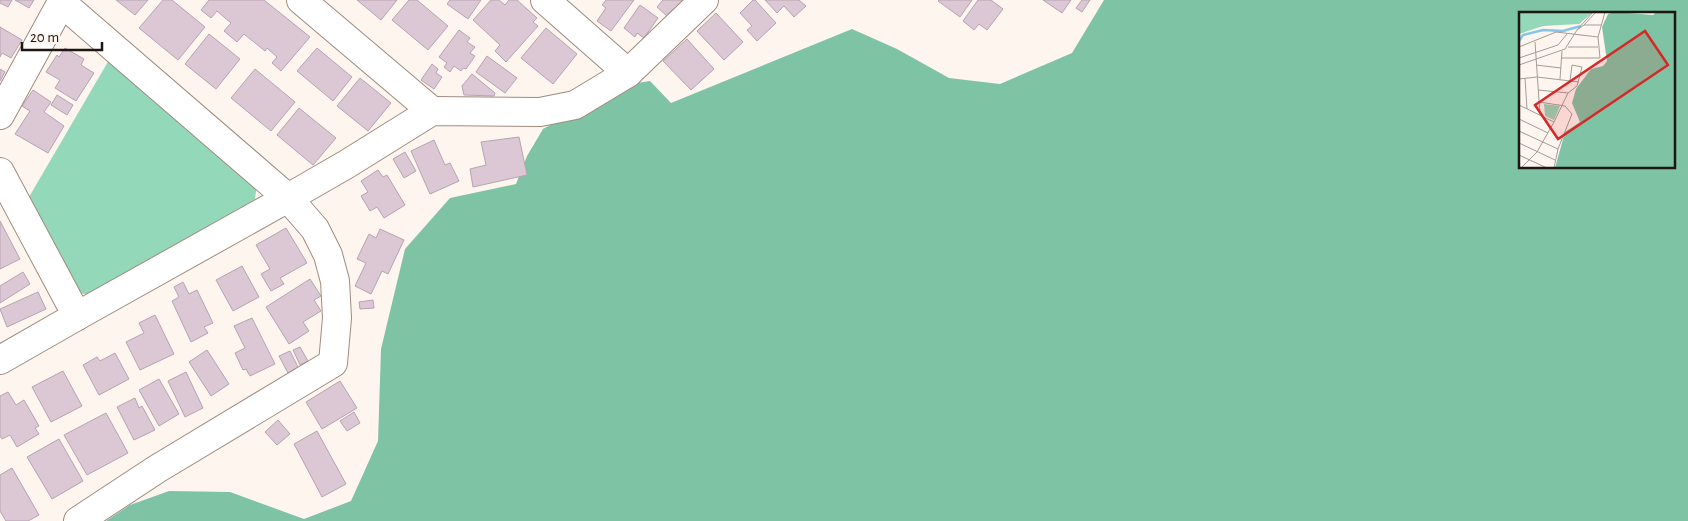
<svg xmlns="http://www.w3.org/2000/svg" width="1688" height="521" viewBox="0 0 1688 521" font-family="'Alegreya Sans',sans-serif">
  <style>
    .green { fill: #93d8b8 }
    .forest { fill: #7ec3a4; fill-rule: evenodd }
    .building { fill: #dcc7d5; stroke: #b7a3b1 }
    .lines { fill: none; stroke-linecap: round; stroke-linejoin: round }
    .minor-casing { stroke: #9e8b7e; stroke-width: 30 }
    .minor { stroke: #fff; stroke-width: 28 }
    .inset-river { fill: none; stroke: #84c6e9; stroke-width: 2.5 }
    .inset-road { fill: none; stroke: #a49c96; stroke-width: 1 }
    .view { fill: #d62828; fill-opacity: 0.15; stroke: #d62828; stroke-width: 2.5 }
    .inset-edge { fill: none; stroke: #1d1611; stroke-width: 2.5 }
  </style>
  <rect width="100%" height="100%" fill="#fef5ef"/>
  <polygon class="green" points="109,60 257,185 253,211 97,297 76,292 29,197"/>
  <path class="forest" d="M1104 0H1688V521H106L130 505 169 491 230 492 304 519 351 501 378 441 381 349 405 249 450 198 516 184 527 156 543 129 624 85 650 81 671 103 852 29 897 49 949 78 1000 84 1072 53ZM1520 14H1674V168H1520Z"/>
  <g class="building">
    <polygon points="0,0 12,0 8,7 0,3"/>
    <polygon points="15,0 34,0 29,8"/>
    <polygon points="116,0 148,0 135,15"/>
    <polygon points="163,0 172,0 205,27 178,60 139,28"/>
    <polygon points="209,0 264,0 310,37 281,71 272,63 277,57 267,48 265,51 244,34 237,42 224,31 231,23 217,11 211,18 201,10"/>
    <polygon points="357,0 397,0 381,20"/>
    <polygon points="409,0 417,0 448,26 428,50 392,20"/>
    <polygon points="450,0 481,0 468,19 447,4"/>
    <polygon points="491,0 499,0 505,5 509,0 517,0 537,18 533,22 538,26 506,62 495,51 500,45 473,20"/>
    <polygon points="606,0 634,0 611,31 597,21 606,8 602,5"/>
    <polygon points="663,0 683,0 668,17 657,7"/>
    <polygon points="753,0 755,0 776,23 757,41 747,30 752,26 740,13"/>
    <polygon points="765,0 799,0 806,6 794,17 784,6 777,13"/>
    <polygon points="939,0 972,0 960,17 938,1"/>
    <polygon points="978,0 991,0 1003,9 987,30 979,24 974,30 963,21"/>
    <polygon points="1043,0 1071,0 1062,13"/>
    <polygon points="1082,0 1090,0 1082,12 1076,8"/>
    <polygon points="640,5 658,18 644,38 637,33 635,37 624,28"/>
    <polygon points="716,13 743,42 724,60 697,31"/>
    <polygon points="0,27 22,40 11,58 2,53 0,57"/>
    <polygon points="546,28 577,54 553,84 521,58"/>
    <polygon points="459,30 470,38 467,42 475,47 470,53 475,56 466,69 463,68 461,71 454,66 450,72 444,67 447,63 439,57"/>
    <polygon points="209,34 240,59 216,89 185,64"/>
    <polygon points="687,39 714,69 691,90 663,61"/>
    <polygon points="65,48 84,59 81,65 94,73 76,101 55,88 60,80 46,72 57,55 59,57"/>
    <polygon points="317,48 352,77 333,101 297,71"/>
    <polygon points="487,56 517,78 505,93 476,72"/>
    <polygon points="432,64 438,69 436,73 442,77 434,89 421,80"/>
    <polygon points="0,69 5,72 0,81"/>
    <polygon points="255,69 295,102 271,131 231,98"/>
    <polygon points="472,74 495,93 494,96 464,95 462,86"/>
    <polygon points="360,78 391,103 368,131 337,106"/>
    <polygon points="33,90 51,102 44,112 64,126 48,153 15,134 30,111 22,106"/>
    <polygon points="57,95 73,105 67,115 51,105"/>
    <polygon points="299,108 336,138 313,165 277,135"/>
    <polygon points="519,137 527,175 473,187 470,169 486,165 481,142"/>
    <polygon points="434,140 445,165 450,163 459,181 430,194 411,151"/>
    <polygon points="405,152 416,171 404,178 393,159"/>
    <polygon points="378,170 383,177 387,175 405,205 384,218 377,207 370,211 361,196 368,192 361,181"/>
    <polygon points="0,221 20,259 0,269"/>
    <polygon points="286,228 307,263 280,278 284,284 271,291 261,274 270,269 256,245"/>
    <polygon points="380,229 404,240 388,274 382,271 371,294 355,286 366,263 357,259 369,234 376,238"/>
    <polygon points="242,266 259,297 233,311 216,280"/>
    <polygon points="23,272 30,284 0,303 0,286"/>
    <polygon points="310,279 321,296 314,300 321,311 303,322 309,331 289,344 266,307"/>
    <polygon points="183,282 189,294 197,290 213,323 204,327 208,333 191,342 172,301 179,297 174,287"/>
    <polygon points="38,292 46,309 7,327 0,309"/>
    <polygon points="373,300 374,308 360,309 359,302"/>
    <polygon points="155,315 174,354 140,370 126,342 144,333 139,323"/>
    <polygon points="252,318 275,364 250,376 246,369 243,370 235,353 245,348 234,326"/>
    <polygon points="300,347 308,361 300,365 293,350"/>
    <polygon points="207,350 229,384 211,396 189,362"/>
    <polygon points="290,351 298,367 288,373 279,356"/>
    <polygon points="115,353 129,379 99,395 83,365 97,357 100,361"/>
    <polygon points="63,371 82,406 51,422 32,387"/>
    <polygon points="186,372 203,408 185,417 168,381"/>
    <polygon points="159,379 179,414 159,426 139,390"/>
    <polygon points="340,381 357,408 322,429 306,402"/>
    <polygon points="8,392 16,405 24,400 39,426 35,428 39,434 17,447 10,435 2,439 0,436 0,396"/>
    <polygon points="135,398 139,408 142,406 155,430 134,440 117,407"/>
    <polygon points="354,412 360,423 347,431 340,421"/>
    <polygon points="106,413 128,453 87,475 64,435"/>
    <polygon points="278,420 290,434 277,445 265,432"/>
    <polygon points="317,431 346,484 322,497 294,444"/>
    <polygon points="59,439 83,481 52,499 27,457"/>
    <polygon points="12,468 39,515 28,521 6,521 0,511 0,475"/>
  </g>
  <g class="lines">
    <defs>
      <g id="minor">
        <polyline points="301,0 432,111"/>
        <polyline points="545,0 628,73"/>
        <polyline points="62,3 288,198 315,229 328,255 335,281 337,318 333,363 157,469 78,521"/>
        <polyline points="0,115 63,0"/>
        <polyline points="0,172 77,316 0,360"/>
        <polyline points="77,316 288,198 347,164 432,111 540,112 575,105 628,73 704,0"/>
      </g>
    </defs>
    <use href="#minor" class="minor-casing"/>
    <use href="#minor" class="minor"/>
  </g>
  <g transform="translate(1519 12)">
    <rect width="156" height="156" fill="#fef5ef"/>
    <path d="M0 0H74L60 12 24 14 0 22ZM25 92 41 94 35 108 26 104Z" fill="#93d8b8"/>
    <path d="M96 0 134 3 137 0H156V156H36L46 120 61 110 53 91 57 77 72 57 84 54 88 49 83 15 89 2Z" fill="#7ec3a4"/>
    <path class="inset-river" d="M0 29 4 23 24 18 44 19 62 14"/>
    <path class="inset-road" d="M65 13 77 0M58 18 74 0M16 30 21 103M0 35 37 20 79 25M49 35H79M0 46 39 33 48 22M43 46H81L79 25 86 0M0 53 46 37 58 18 65 13H82M17 53 42 56M6 66 8 97M0 67 18 65 60 70M41 67 43 39M19 78 49 81M20 90 46 94 53 102 39 137 35 156M0 93 35 110 18 140 2 156M0 107 29 121M35 110 49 81 58 74 63 55 53 53 51 69M0 119 39 137M0 131 36 148M0 143 28 156"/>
    <path class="view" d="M126 19 149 53 39 127 16 93Z"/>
    <rect width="156" height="156" class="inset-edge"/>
  </g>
  <path d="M22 42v8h80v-8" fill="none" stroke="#1d1611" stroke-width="2.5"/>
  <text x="30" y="42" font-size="15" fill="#1d1611" stroke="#fef5ef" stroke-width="4" paint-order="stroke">20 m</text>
</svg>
